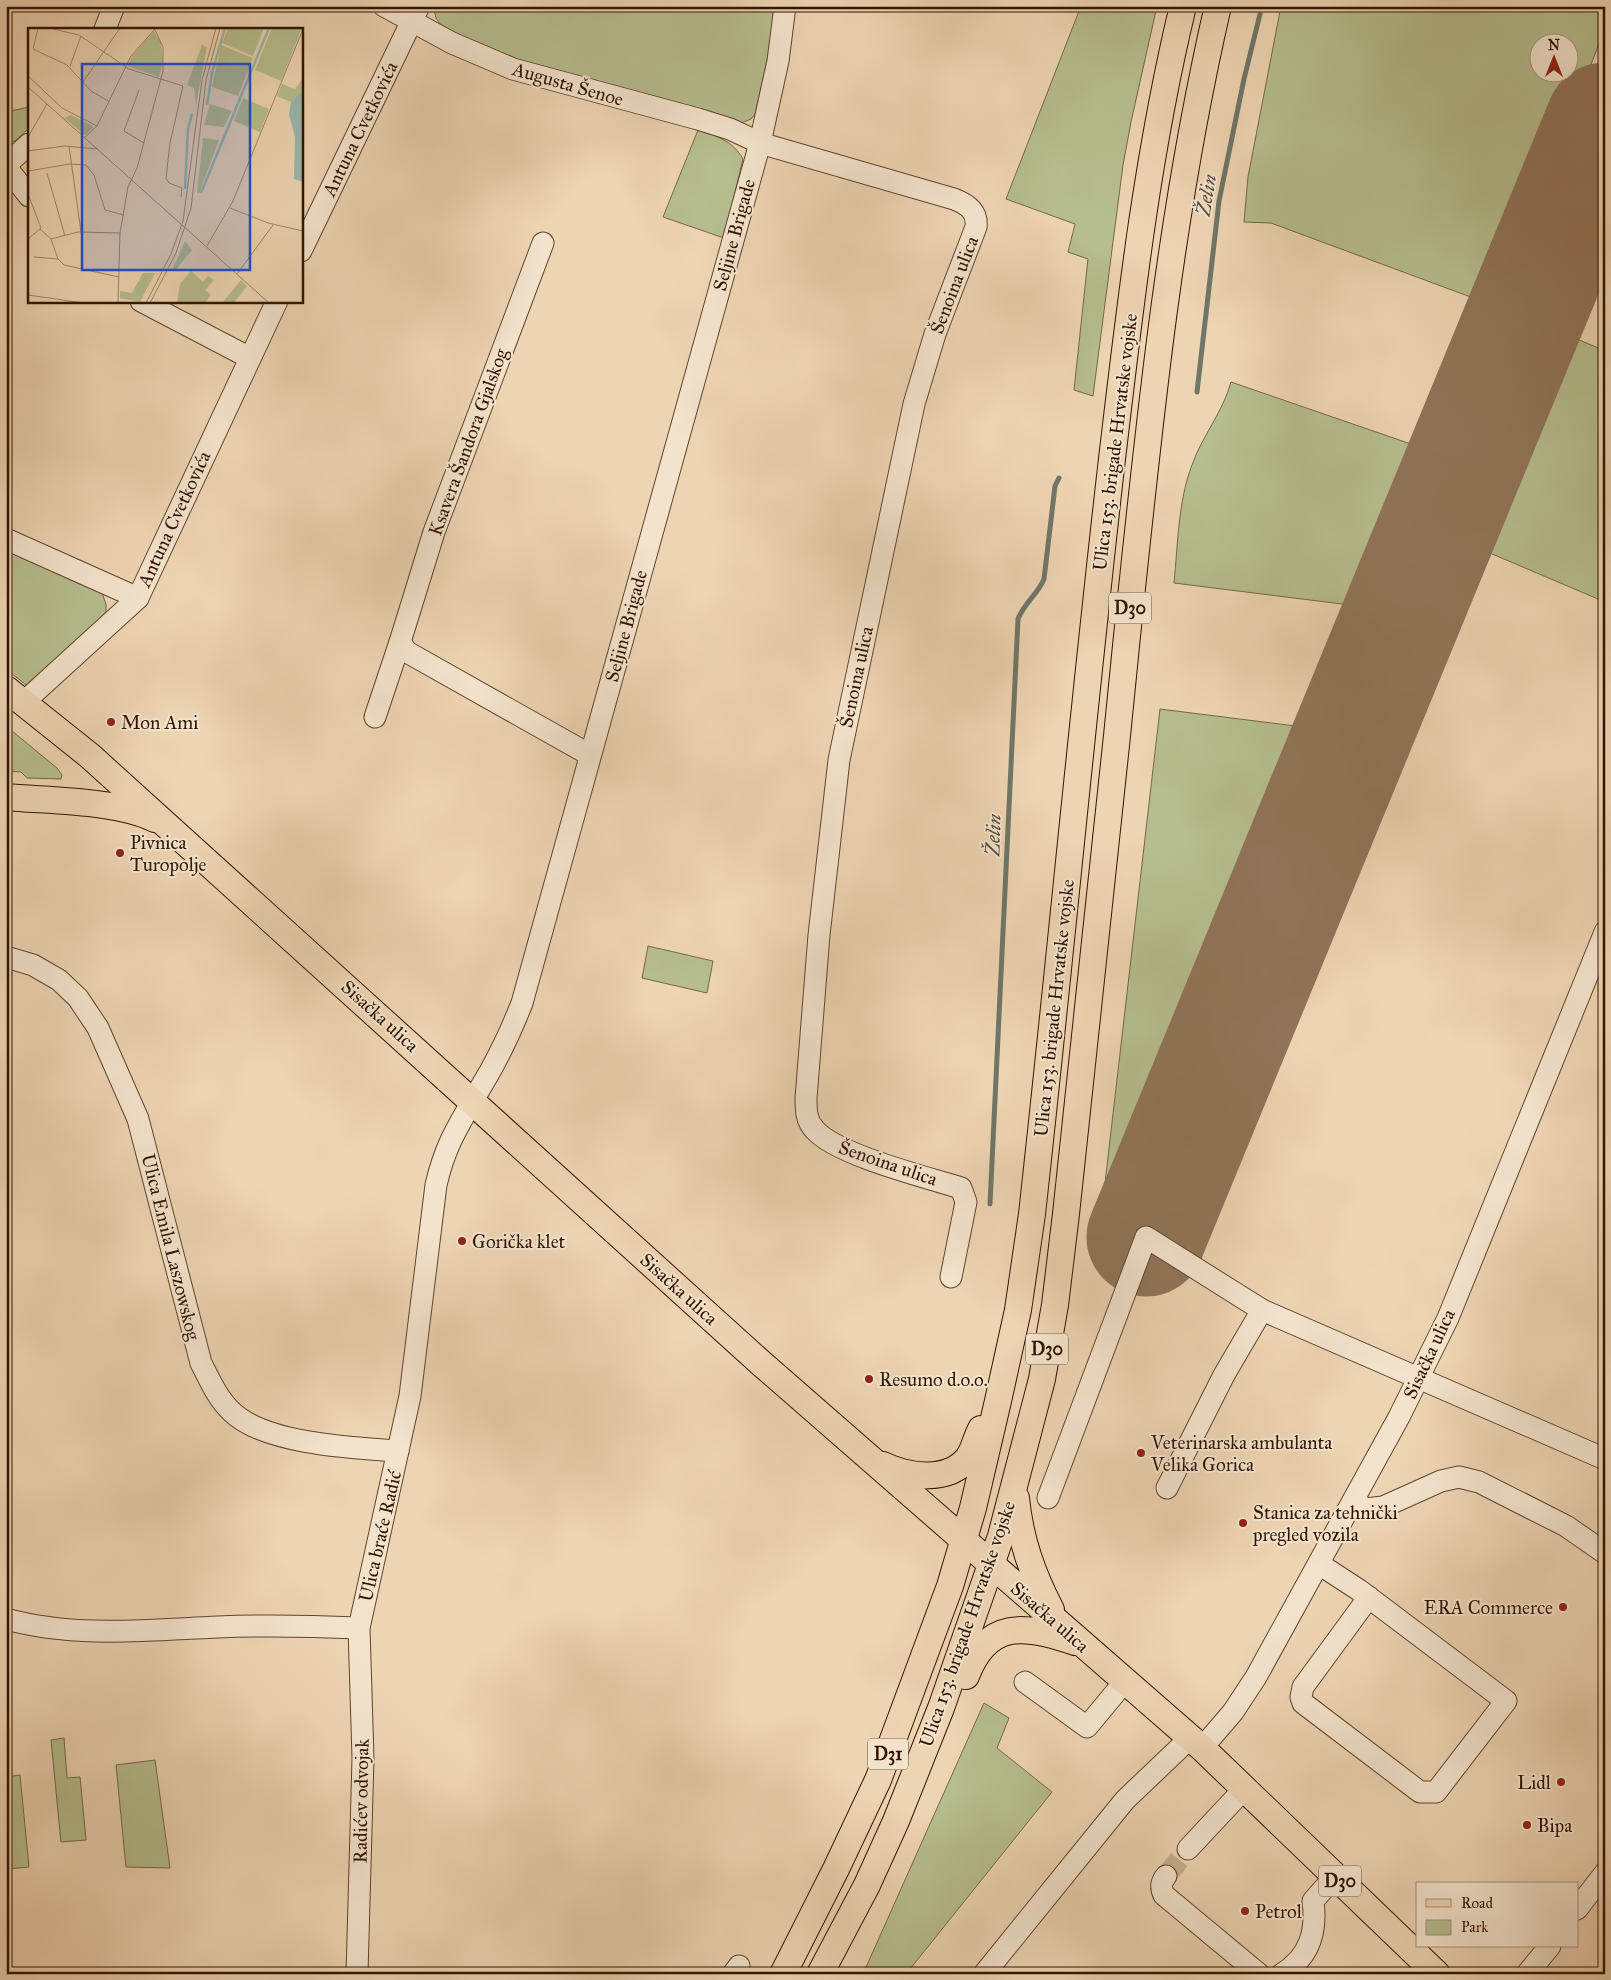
<svg xmlns="http://www.w3.org/2000/svg" width="1611" height="1980" viewBox="0 0 1611 1980" font-family="'IM FELL Great Primer',serif">
  <style>
    .green { fill: #b6bd8e; stroke: #746847; fill-rule: evenodd }
    .lines { fill: none; stroke-linecap: round; stroke-linejoin: round }
    .stream { stroke: #707668; stroke-width: 5 }
    .runway { stroke: #907459; stroke-width: 119 }
    .minor-tunnel { stroke: #c8ae8e; stroke-width: 21; stroke-dasharray: 21 11; stroke-linecap: butt }
    .minor-casing { stroke: #61442c; stroke-width: 23 }
    .major-casing { stroke: #321400; stroke-width: 28 }
    .minor { stroke: #f3e3cd; stroke-width: 21 }
    .major { stroke: #edd4b2; stroke-width: 26 }
    .poi-dot { fill: #8f2418; stroke: #f3e3cd; stroke-width: 2 }
    .labels { text-anchor: middle; dominant-baseline: central; stroke-width: 4; stroke-linejoin: round; paint-order: stroke }
    .shield { fill: #f3e3cd; stroke: #6c523e; stroke-width: 1 }
    .shield-label { font-size: 18px; font-weight: bold; fill: #321400 }
    .street-label { font-size: 19px; fill: #321400; stroke: #f3e3cd }
    .poi-label { font-size: 19px; fill: #321400; stroke: #f3e3cd; text-anchor: start }
    .water-label { font-size: 20px; font-style: italic; fill: #564d3d; stroke: #f3e3cd }
    .inset-river { fill: none; stroke: #99b8ae; stroke-width: 2.5 }
    .inset-road { fill: none; stroke: #a2876b; stroke-width: 1 }
    .view { fill: #1d4ed8; fill-opacity: 0.15; stroke: #1d4ed8; stroke-width: 2.5 }
    .inset-edge { fill: none; stroke: #321400; stroke-width: 2.5 }
  </style>
  <rect width="100%" height="100%" fill="#edd4b2"/>
  <filter id="stains"><feTurbulence type="fractalNoise" baseFrequency=".004" numOctaves="4"/><feColorMatrix values="0 0 0 0 .2 0 0 0 0 .09 0 0 0 0 .02 0 0 0 .5 -.17"/></filter>
  <radialGradient id="worn" r=".72"><stop offset=".6" stop-color="#630" stop-opacity="0"/><stop offset="1" stop-color="#630" stop-opacity=".3"/></radialGradient>
  <g class="green">
    <polygon points="433,6 776,6 772,38 755,114 751,119 739,124 512,60 442,27 436,18"/>
    <polygon points="1081,6 1157,6 1131,122 1123,165 1093,396 1074,390 1088,259 1068,252 1075,224 1006,199"/>
    <path d="M1281 6H1605V29L1495 306 1271 223 1244 222 1248 177ZM1538 42H1568V72H1538Z"/>
    <polygon points="29,107 29,128 15,141 6,144 6,112"/>
    <path d="M698 130C717 136 733 141 743 159L724 238 663 217Z"/>
    <polygon points="1547,326 1605,351 1605,602 1464,542"/>
    <path d="M1231 382 1437 453 1366 607 1174 583C1178 544 1178 501 1192 465 1202 436 1223 412 1231 382Z"/>
    <polygon points="6,550 102,593 106,604 106,616 26,685 6,669"/>
    <polygon points="1160,709 1319,729 1123,1252 1110,1243 1100,1226"/>
    <polygon points="6,726 57,768 62,775 61,779 27,778 21,772 6,771"/>
    <polygon points="648,946 713,961 707,993 642,978"/>
    <polygon points="984,1703 1009,1718 997,1748 1052,1792 906,1974 863,1974"/>
    <polygon points="64,1738 67,1778 80,1777 86,1840 61,1842 51,1740"/>
    <polygon points="155,1760 170,1868 126,1867 116,1765"/>
    <polygon points="20,1775 29,1867 6,1869 6,1777"/>
  </g>
  <g class="lines">
    <g class="stream">
      <polyline points="1197,392 1219,201 1244,79 1262,6"/>
      <path d="M990 1204 1018 619C1024 603 1038 594 1044 579L1055 486 1059 478"/>
    </g>
    <polyline class="runway" points="1146,1237 1605,122"/>
    <polyline class="minor-tunnel" points="1166,1876 1188,1849"/>
    <defs>
      <g id="minor">
        <path d="M384 6 452 43 513 69 698 119 730 129 760 143 954 199C967 204 978 211 976 227L935 334 914 404 839 760 819 935 806 1098C806 1110 806 1121 815 1130 837 1155 926 1177 961 1188L966 1202 951 1277"/>
        <polyline points="105,29 114,6"/>
        <polyline points="6,165 29,144"/>
        <polyline points="6,167 29,196"/>
        <polyline points="543,243 434,532 400,642 407,652 590,755"/>
        <polyline points="301,251 419,6"/>
        <polyline points="141,301 250,358"/>
        <polyline points="6,539 138,598"/>
        <polyline points="24,702 138,598 277,301"/>
        <polyline points="375,717 400,642"/>
        <path d="M6 957 33 965 59 980 78 998 98 1028 138 1119 201 1363C210 1381 218 1399 232 1412 265 1444 354 1448 398 1451"/>
        <polyline points="1167,1488 1224,1375 1262,1310"/>
        <polyline points="1048,1498 1146,1237 1262,1310 1605,1459"/>
        <polyline points="1353,1501 1366,1509 1383,1507 1441,1481 1459,1477 1479,1482 1566,1526 1605,1553"/>
        <polyline points="1319,1564 1359,1590 1506,1701 1436,1792 1420,1792 1303,1703 1301,1697 1303,1687 1369,1597"/>
        <path d="M6 1619C75 1638 148 1630 218 1627 265 1625 312 1626 359 1628"/>
        <polyline points="1025,1682 1087,1727 1125,1681"/>
        <polyline points="1202,1748 1233,1712 1256,1677 1399,1417 1448,1318 1605,932"/>
        <polyline points="1188,1849 1244,1789"/>
        <path d="M1166 1876C1161 1882 1160 1887 1164 1895L1259 1974"/>
        <polyline points="1577,1909 1605,1873"/>
        <path d="M357 1974 363 1758 359 1628 410 1396 436 1185C446 1142 460 1123 482 1085 498 1059 511 1031 522 1003L760 143 778 61 785 6"/>
        <polyline points="733,1974 739,1966"/>
        <polyline points="984,1974 1125,1800 1190,1738"/>
        <path d="M1282 1974C1310 1957 1317 1931 1313 1901L1335 1876"/>
        <polyline points="1527,1974 1550,1946"/>
      </g>
      <g id="major">
        <polyline points="6,689 90,756 762,1364 1202,1748 1437,1974"/>
        <path d="M6 797C49 801 117 800 155 819"/>
        <path d="M883 1465C908 1477 948 1483 968 1458 974 1450 976 1438 981 1429"/>
        <path d="M1016 1498C1020 1539 1032 1573 1051 1610"/>
        <path d="M966 1676C987 1620 1024 1624 1075 1642"/>
        <path d="M783 1974 836 1869 878 1780 950 1586 973 1508 998 1401 1018 1310 1032 1214C1060 962 1083 710 1112 459 1130 307 1147 155 1183 6"/>
        <path d="M820 1974 867 1885 896 1821 941 1708 1001 1536 1042 1379 1055 1305 1066 1214C1087 1022 1108 829 1127 636 1149 425 1170 213 1218 6"/>
      </g>
    </defs>
    <use href="#minor" class="minor-casing"/>
    <use href="#major" class="major-casing"/>
    <use href="#minor" class="minor"/>
    <use href="#major" class="major"/>
  </g>
  <g class="poi-dot">
    <circle cx="111" cy="722" r="5"/>
    <circle cx="120" cy="853" r="5"/>
    <circle cx="462" cy="1241" r="5"/>
    <circle cx="869" cy="1379" r="5"/>
    <circle cx="1141" cy="1453" r="5"/>
    <circle cx="1243" cy="1523" r="5"/>
    <circle cx="1563" cy="1607" r="5"/>
    <circle cx="1561" cy="1782" r="5"/>
    <circle cx="1527" cy="1825" r="5"/>
    <circle cx="1245" cy="1911" r="5"/>
  </g>
  <g class="labels">
    <g class="shield">
      <rect x="1109" y="592.5" width="42" height="31" rx="4"/>
      <rect x="1026" y="1333.5" width="42" height="31" rx="4"/>
      <rect x="868" y="1738.5" width="40" height="31" rx="4"/>
      <rect x="1319" y="1865.5" width="42" height="31" rx="4"/>
    </g>
    <g class="shield-label">
      <text x="1130" y="608">D30</text>
      <text x="1047" y="1349">D30</text>
      <text x="888" y="1754">D31</text>
      <text x="1340" y="1881">D30</text>
    </g>
    <g class="street-label">
      <text transform="translate(568 84) rotate(16)">Augusta Šenoe</text>
      <text transform="translate(360 129) rotate(-64)">Antuna Cvetkovića</text>
      <text transform="translate(734 235) rotate(-75)">Seljine Brigade</text>
      <text transform="translate(954 285) rotate(-69)">Šenoina ulica</text>
      <text transform="translate(468 442) rotate(-70)">Ksavera Šandora Gjalskog</text>
      <text transform="translate(1115 442) rotate(-83)">Ulica 153. brigade Hrvatske vojske</text>
      <text transform="translate(174 519) rotate(-65)">Antuna Cvetkovića</text>
      <text transform="translate(626 626) rotate(-75)">Seljine Brigade</text>
      <text transform="translate(856 677) rotate(-78)">Šenoina ulica</text>
      <text transform="translate(1054 1008) rotate(-84)">Ulica 153. brigade Hrvatske vojske</text>
      <text transform="translate(380 1016) rotate(42)">Sisačka ulica</text>
      <text transform="translate(888 1163) rotate(19)">Šenoina ulica</text>
      <text transform="translate(171 1247) rotate(76)">Ulica Emila Laszowskog</text>
      <text transform="translate(679 1289) rotate(42)">Sisačka ulica</text>
      <text transform="translate(1429 1354) rotate(-65)">Sisačka ulica</text>
      <text transform="translate(380 1536) rotate(-77)">Ulica braće Radić</text>
      <text transform="translate(1050 1617) rotate(41)">Sisačka ulica</text>
      <text transform="translate(967 1624) rotate(-71)">Ulica 153. brigade Hrvatske vojske</text>
      <text transform="translate(361 1801) rotate(-89)">Radićev odvojak</text>
    </g>
    <g class="poi-label">
      <text x="121" y="722">Mon Ami</text>
      <text x="130" y="842">Pivnica<tspan x="130" dy="22">Turopolje</tspan></text>
      <text x="472" y="1241">Gorička klet</text>
      <text x="879" y="1379">Resumo d.o.o.</text>
      <text x="1151" y="1442">Veterinarska ambulanta<tspan x="1151" dy="22">Velika Gorica</tspan></text>
      <text x="1253" y="1512">Stanica za tehnički<tspan x="1253" dy="22">pregled vozila</tspan></text>
      <text x="1553" y="1607" text-anchor="end">ERA Commerce</text>
      <text x="1551" y="1782" text-anchor="end">Lidl</text>
      <text x="1537" y="1825">Bipa</text>
      <text x="1255" y="1911">Petrol</text>
    </g>
    <g class="water-label">
      <text transform="translate(1206 195) rotate(-80)">Želin</text>
      <text transform="translate(993 835) rotate(-87)">Želin</text>
    </g>
  </g>
  <g transform="translate(28 28)">
    <rect width="275" height="275" fill="#edd4b2"/>
    <path d="M200 0H236L225 28 194 15ZM244 0H274L253 53 227 42ZM126 3 133 15 135 34 131 49 100 38 104 28ZM174 17 179 19 168 77 166 60 159 57ZM193 17 225 30 210 68 184 59ZM275 50V62L263 74 249 68 254 56 267 61ZM215 70 241 81 232 104 206 93ZM182 76 204 83 196 99 176 97ZM43 87 63 97 65 100 57 107 36 90ZM175 110 191 112 171 166 169 164ZM157 213 164 222 147 243 144 242ZM163 243 175 254 180 248 186 252 177 262 183 267 177 275H149L152 256ZM115 245H127L112 274 92 270V263L104 265ZM213 252 219 258 206 275H194Z" fill="#b6bd8e"/>
    <path d="M275 62V154L266 151 267 109 261 86 263 74Z" fill="#99b8ae"/>
    <path class="inset-river" d="M179 77 184 45 197 0M157 161 160 101 164 86M173 165 241 0"/>
    <path class="inset-road" d="M10 0 5 21 39 37 63 63 80 73M21 0 51 7 101 41 155 58 142 115 138 150 141 155 154 160 153 169M42 38 53 8M0 48 34 80 69 98M55 54 92 0M0 59 241 275M111 62 96 103 116 115M0 109 19 76M57 109 69 98 103 28 127 1M41 118 53 204M0 123 36 118 70 121M0 143 42 136 58 137 66 147 77 182 96 187M19 145 37 208M0 166 13 200 0 211M202 180 240 195 275 203M12 201 23 211 50 204 92 205M23 211 30 231 36 237 91 249M179 218 205 173 275 1M6 229 30 231M209 246 245 197M0 267 56 275M90 275 92 205 100 159 109 140 135 43V19L126 0M118 275 143 226 155 193 174 52 188 0M122 275 148 225 163 180 178 52 192 0"/>
    <path class="view" d="M54 36H222V242H54Z"/>
    <rect width="275" height="275" class="inset-edge"/>
  </g>
  <rect width="1611" height="1980" fill="none" stroke="#edd4b2" stroke-width="25"/>
  <rect x="8" y="8" width="1596" height="1965" fill="none" stroke="#321400" stroke-width="2.5"/>
  <rect x="12" y="12" width="1586" height="1955" fill="none" stroke="#321400"/>
  <rect x="1416" y="1882" width="162" height="65" fill="#f3e3cd" stroke="#a6907b"/>
  <rect x="1426" y="1899" width="25" height="8" fill="#edd4b2" stroke="#a6907b"/>
  <text x="1461" y="1908" font-size="15" fill="#321400">Road</text>
  <rect x="1426" y="1920" width="25" height="15" fill="#b6bd8e" stroke="#a6907b"/>
  <text x="1461" y="1932" font-size="15" fill="#321400">Park</text>
  <g transform="translate(1554 58)"><circle r="24" fill="#f3e3cd" stroke="#a6907b"/>
  <path d="M0-4L9 19L0 12L-9 19Z" fill="#8f2418"/>
  <text y="-8" font-size="14" font-weight="bold" text-anchor="middle" fill="#321400">N</text>
  </g>
  <rect width="100%" height="100%" filter="url(#stains)"/>
  <rect width="100%" height="100%" fill="url(#worn)"/>
</svg>
